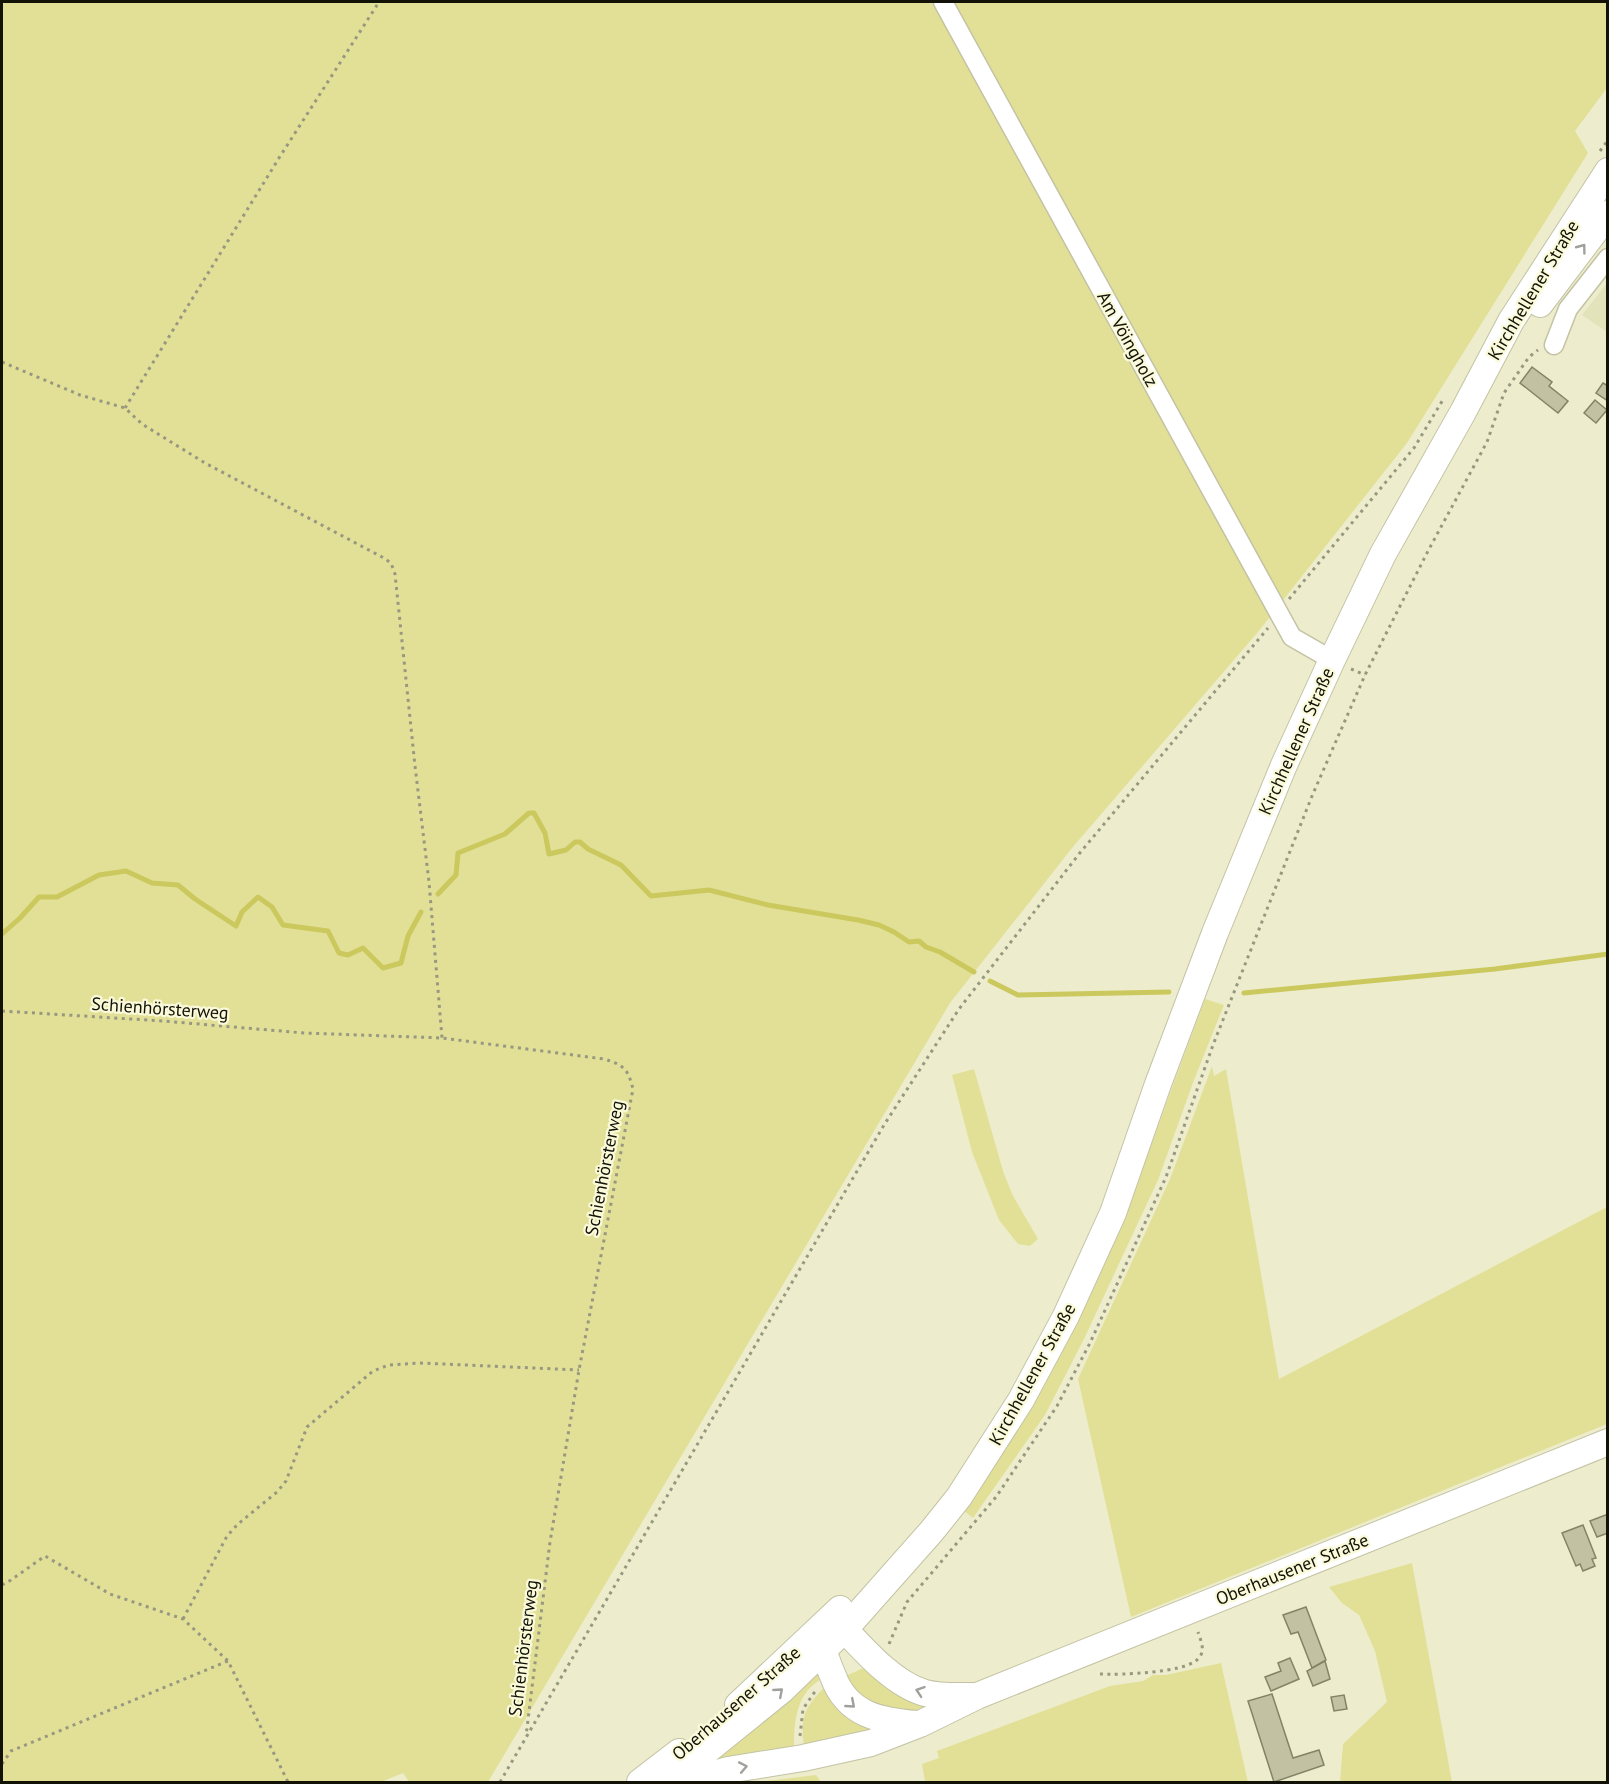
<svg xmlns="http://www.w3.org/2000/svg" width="1609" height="1784" viewBox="0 0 1609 1784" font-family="'PT Sans',sans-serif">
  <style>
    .built { fill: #e3e3bb }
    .green { fill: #e2e097 }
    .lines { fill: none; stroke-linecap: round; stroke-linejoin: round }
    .stream { stroke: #cbc85e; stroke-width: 5 }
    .building { fill: #c2c2a3; stroke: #838366; stroke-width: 1.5 }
    .minor-casing { stroke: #c3c3a4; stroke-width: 21 }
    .secondary-casing { stroke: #c3c3a4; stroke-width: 28 }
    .path { stroke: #989880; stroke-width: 3; stroke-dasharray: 3 4.5; stroke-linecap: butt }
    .minor { stroke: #fff; stroke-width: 18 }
    .secondary { stroke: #fff; stroke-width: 26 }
    .oneway { stroke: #a0a09c }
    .labels { text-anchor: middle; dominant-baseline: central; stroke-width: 4.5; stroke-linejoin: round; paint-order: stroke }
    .street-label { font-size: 18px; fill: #121207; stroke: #fafada }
  </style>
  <rect width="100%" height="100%" fill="#ededcd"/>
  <polygon class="built" points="1607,283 1607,332 1582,315"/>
  <g class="green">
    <polygon points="2,2 1607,2 1607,88 1575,131 1588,153 1407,443 1258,632 1072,848 950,1003 488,1782 409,1782 403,1773 381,1782 2,1782"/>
    <polygon points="1205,999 1224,1005 1194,1080 1158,1180 1084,1339 1045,1415 973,1518 963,1510 1135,1188"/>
    <polygon points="1212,1066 1214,1076 1226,1069 1279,1379 1607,1207 1607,1424 1131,1617 1078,1379 1170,1179"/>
    <polygon points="974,1069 1003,1171 1012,1194 1038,1239 1030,1246 1018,1244 999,1220 972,1152 952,1075"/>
    <polygon points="1412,1563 1452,1782 1340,1782 1343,1744 1387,1702 1375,1651 1359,1615 1342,1603 1329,1587"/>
    <polygon points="1221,1663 1248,1782 925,1782 922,1764 939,1758 937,1751 1110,1686 1143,1681 1153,1675 1166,1675"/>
    <polygon points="868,1666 928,1706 924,1713 874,1708 841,1678"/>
    <path d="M818 1670 824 1678C795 1692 794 1723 794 1750L707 1764Z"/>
    <path d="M827 1685 885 1728 804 1748C800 1716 804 1707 827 1685Z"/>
    <polygon points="816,1775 821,1782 758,1782"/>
  </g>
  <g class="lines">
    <g class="stream">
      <polyline points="438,894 456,875 458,853 505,834 529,813 534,813 545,833 549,854 566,850 575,842 580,842 588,849 621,865 651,896 709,890 768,905 858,920 879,925 894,932 909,942 919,941 926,947 940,952 974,972"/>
      <polyline points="2,934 20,918 39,897 57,897 99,875 126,871 152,883 178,885 195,899 236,926 242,912 258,897 272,907 283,925 328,931 339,953 348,955 363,948 383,968 401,963 408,936 421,912"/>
      <polyline points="990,981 1018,995 1169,992"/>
      <polyline points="1244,993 1495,969 1608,954"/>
    </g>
  </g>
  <g class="building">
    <polygon points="1532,367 1552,382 1549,386 1568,401 1558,413 1520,383"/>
    <polygon points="1603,383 1608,386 1608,401 1596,393"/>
    <polygon points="1595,400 1607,410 1596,423 1584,413"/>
    <polygon points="1608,1514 1608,1533 1597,1537 1590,1521"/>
    <polygon points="1583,1525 1596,1558 1592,1559 1595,1566 1583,1571 1580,1564 1576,1566 1562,1533"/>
    <polygon points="1306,1607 1326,1660 1312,1668 1298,1632 1291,1634 1283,1615"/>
    <polygon points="1290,1658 1299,1679 1271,1691 1265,1677 1281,1671 1278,1663"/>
    <polygon points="1325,1661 1330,1679 1313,1686 1307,1671"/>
    <polygon points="1272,1694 1293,1758 1319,1750 1324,1765 1274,1782 1248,1701"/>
    <polygon points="1344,1695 1347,1709 1334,1711 1331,1697"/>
  </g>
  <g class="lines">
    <defs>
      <g id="minor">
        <polyline points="943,2 1292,637 1332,660"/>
        <polyline points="1554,345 1568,309 1608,258"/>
      </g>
      <g id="secondary">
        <polyline points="1540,304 1608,214"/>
        <path d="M833 1617C858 1643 890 1683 925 1693 940 1697 956 1696 971 1696"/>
        <path d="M817 1637C824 1650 827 1663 833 1676 847 1715 880 1721 917 1724"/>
        <polyline points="738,1705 840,1609"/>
        <polyline points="640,1782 679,1752"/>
        <polyline points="668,1782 782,1690 845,1629 931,1532 959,1497 1021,1400 1066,1316 1113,1213 1158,1084 1215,933 1284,765 1332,660 1383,554 1463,412 1511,321 1608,171"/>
        <polyline points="687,1782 728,1770 803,1758 871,1743 920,1724 977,1696 1608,1442"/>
      </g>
    </defs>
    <use href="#minor" class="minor-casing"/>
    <use href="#secondary" class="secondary-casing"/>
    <g class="path">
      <polyline points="1600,151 1608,140"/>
      <polyline points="2,362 80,395 125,408 142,424 205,463 382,557 391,563 395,574 415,766 429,882 442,1038"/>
      <polyline points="125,408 279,158 379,2"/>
      <polyline points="1289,599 1414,448 1444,398"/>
      <polyline points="1351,669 1365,675"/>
      <path d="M2 1011 163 1021 304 1033 442 1038 604 1059C624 1065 628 1069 633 1089L579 1370 550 1542 526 1736"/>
      <polyline points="2,1585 11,1580 45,1556 110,1594 183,1619 228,1661 288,1782"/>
      <polyline points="183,1619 227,1536 238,1524 277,1492 286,1481 307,1427 373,1371 389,1365 420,1363 579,1370"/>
      <polyline points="889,1644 907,1602 996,1497 1057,1406 1090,1343 1166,1177 1213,1045 1312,796 1365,675 1428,551 1487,442 1504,393 1529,357 1538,350"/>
      <path d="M1100 1674C1119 1675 1185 1673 1198 1659 1206 1651 1201 1641 1198 1632"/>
      <polyline points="800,1736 803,1709 816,1690"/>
      <polyline points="2,1764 11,1751 228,1661"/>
      <polyline points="500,1782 884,1125 959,1009 1079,854 1268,628"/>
    </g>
    <use href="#minor" class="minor"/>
    <use href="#secondary" class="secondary"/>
  </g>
  <defs><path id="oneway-chevron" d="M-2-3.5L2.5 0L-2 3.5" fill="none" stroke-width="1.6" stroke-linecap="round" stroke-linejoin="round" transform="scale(1.5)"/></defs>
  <g class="oneway">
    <use href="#oneway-chevron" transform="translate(1582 248) rotate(-53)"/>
    <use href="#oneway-chevron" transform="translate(920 1691) rotate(-161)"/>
    <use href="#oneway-chevron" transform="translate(779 1692) rotate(-41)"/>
    <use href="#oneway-chevron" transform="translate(851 1704) rotate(41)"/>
    <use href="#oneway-chevron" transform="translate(743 1767) rotate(-11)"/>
  </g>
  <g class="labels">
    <g class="street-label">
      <text transform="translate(1533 290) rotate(-59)">Kirchhellener Straße</text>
      <text transform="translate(1128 339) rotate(61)">Am Vöingholz</text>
      <text transform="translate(1296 741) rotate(-66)">Kirchhellener Straße</text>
      <text transform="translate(160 1008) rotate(4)">Schienhörsterweg</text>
      <text transform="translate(604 1168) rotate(-79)">Schienhörsterweg</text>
      <text transform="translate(1032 1374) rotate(-61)">Kirchhellener Straße</text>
      <text transform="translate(1292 1569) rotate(-22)">Oberhausener Straße</text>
      <text transform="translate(523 1648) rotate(-83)">Schienhörsterweg</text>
      <text transform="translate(736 1703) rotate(-41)">Oberhausener Straße</text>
    </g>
  </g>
  <rect width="1609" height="1784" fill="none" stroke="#121207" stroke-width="6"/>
</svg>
